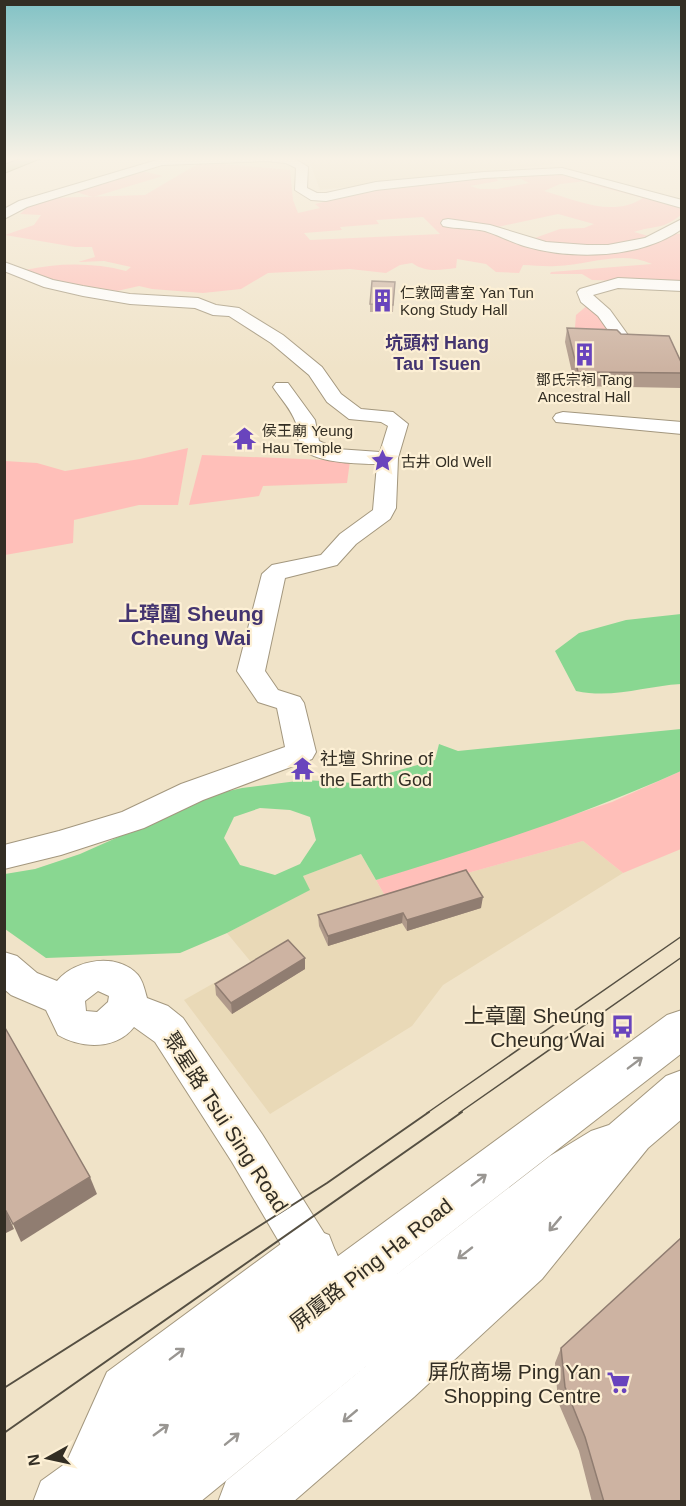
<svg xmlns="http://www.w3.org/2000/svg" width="686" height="1506" viewBox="0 0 686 1506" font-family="Helvetica,'Noto Sans TC',sans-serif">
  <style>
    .built { fill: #e9d9b7 }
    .green { fill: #ffbfb9; fill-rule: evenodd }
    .water { fill: #89d791; fill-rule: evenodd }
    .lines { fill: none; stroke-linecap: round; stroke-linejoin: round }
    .street-casing { stroke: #a3977e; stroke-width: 2 }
    .secondary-casing { stroke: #a3977e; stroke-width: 2 }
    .primary-casing { stroke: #686e30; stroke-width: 2 }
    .street { fill: #fff; fill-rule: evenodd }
    .secondary { fill: #fff; fill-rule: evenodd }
    .primary { fill: #b6bd86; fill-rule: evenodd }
    .tram-far1 { stroke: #554f42; stroke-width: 1.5 }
    .tram { stroke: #554f42; stroke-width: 2 }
    .wall { fill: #b09a8b }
    .shaded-wall { fill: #907d71 }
    .building { fill: #cdb3a2; stroke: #907d71; stroke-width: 1.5 }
    .oneway { stroke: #999692 }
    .labels { text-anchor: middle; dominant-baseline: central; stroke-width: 4.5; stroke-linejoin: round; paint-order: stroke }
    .far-poi-label { font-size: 15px; fill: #332e24; stroke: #fdf0d5; text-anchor: start }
    .far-quarter-label { font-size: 18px; font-weight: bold; fill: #433470; stroke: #fdf0d5 }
    .poi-label { font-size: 18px; fill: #332e24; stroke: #fdf0d5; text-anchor: start }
    .quarter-label { font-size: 21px; font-weight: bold; fill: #433470; stroke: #fdf0d5 }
    .near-poi-label { font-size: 21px; fill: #332e24; stroke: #fdf0d5; text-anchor: end }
    .near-street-label { font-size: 21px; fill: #332e24; stroke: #fdf0d5 }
  </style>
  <rect width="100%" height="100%" fill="#f0e3c8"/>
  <g class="built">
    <polygon points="308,158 552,158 554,164 320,190"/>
    <polygon points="583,841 623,873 443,985 412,1026 270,1114 184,1000 251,962 227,933 309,890 303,876 361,854 385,896"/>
  </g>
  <g class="green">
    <path d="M201 162 290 170 293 200 298 213 320 208 315 204C374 190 435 175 496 178L498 181 470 186 480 189H497L529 183 521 179 504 180 499 176 548 173 597 180 681 205V215C662 230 655 225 634 232L652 237 663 233 681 234V283L592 280 582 274H550L551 272 652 264C621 250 589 265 556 266 545 267 534 265 523 265L519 273 496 272 486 264 457 259 456 268C440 270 426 273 412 263L400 265 386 273 350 269 268 273 241 289 203 293 152 289 139 286 117 291 43 279 25 270C57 263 93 262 126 271L131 267 104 261 78 262 95 257 92 247H75L5 235 34 225 41 215 20 214 30 205 49 198 145 195ZM595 180 586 183 643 198C613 218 576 200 544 191L560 184ZM558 214 594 224 584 228 560 229 532 239 493 228ZM423 217 440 234 310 240 304 233 342 230 340 227 379 224 376 220Z"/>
    <polygon points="138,170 163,176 93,197 69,190"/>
    <polygon points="589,304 620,341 574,340 576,315"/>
    <polygon points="188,448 178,505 139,505 74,520 73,543 5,555 5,461 37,463 65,471 140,459"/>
    <polygon points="202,455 350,461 347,483 263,486 259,496 189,505"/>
    <polygon points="681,771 681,849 623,873 583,841 385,896 376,880 612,802"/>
  </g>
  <g class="water">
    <path d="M681 614V684C645 686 614 699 576 691L555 651 579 633 626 620Z"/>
    <path d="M681 729V771C581 816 481 848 376 880L361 854 303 876 310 890 227 933 180 953 46 958 5 929V874L35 869 80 854 215 794 242 788 305 780 354 783 435 760 439 744 458 751ZM260 808 290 810 310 817 316 840 300 864 275 875 240 865 224 838 234 817Z"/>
  </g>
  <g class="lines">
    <defs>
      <g id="street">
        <polygon points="175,158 294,158 308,167 307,188 317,193 326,193 376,182 484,172 562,168 682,200 682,208 562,174 484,178 376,190 326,201 311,200 295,190 296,168 286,163 266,161 162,165 27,207 4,219 4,209 19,201 157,160"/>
        <path d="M448 219 490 225 546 242 587 245H608L645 238 682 219V229C640 259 572 260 524 246 511 242 498 235 485 231 471 228 457 229 443 226L441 223 443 220Z"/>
        <path d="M4 262 53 280 83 286 130 294 198 298 216 305 239 308 283 335 322 367 341 394 361 409 393 412 408 424 398 458 396 508 390 519 356 544 337 565 285 578 265 671 278 690 300 697 304 703 316 752 312 759 203 800 144 828 61 855 4 869V845L59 831 122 812 181 784 285 747 277 708 258 702 237 671 262 574 272 565 321 555 340 534 373 510 377 464C360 464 310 463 300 446 297 440 299 430 296 423 291 409 281 399 273 387L276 383H288L315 420 319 441 337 449 380 452 388 426 381 422 349 419 327 402 309 375 271 343 229 316 213 315 195 308 130 304 83 296 44 287 4 271Z"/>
        <polygon points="618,278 682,281 682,291 618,288 593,295 610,310 633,342 631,346 619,346 598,316 581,302 577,292 580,289"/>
        <polygon points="563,412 682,422 682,434 556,422 553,418 556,414"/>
        <path d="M4 952 17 956 37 973 57 981C75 959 118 952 138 975 143 981 145 991 147 998L168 1006 183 1018 262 1134 336 1252 343 1268 336 1284 320 1291 304 1284 232 1162 155 1042 134 1027C116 1050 82 1049 58 1035L46 1010 11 995 4 989ZM98 991 109 996 108 1002 97 1012 86 1011 85 1001Z"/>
      </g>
      <polygon id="secondary" points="682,1010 682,1053 388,1281 550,1156 591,1131 609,1125 666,1076 682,1070 682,1119 648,1148 542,1279 414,1397 293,1502 218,1502 226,1481 376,1358 200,1502 33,1502 41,1481 66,1463 107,1372 293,1235 311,1228 329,1235 336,1253 334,1259 667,1015"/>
      <polygon id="primary" points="23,158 41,158 4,173 4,165"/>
    </defs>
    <use href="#street" class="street-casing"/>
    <use href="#secondary" class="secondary-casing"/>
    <use href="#primary" class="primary-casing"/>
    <use href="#street" class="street"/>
    <use href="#secondary" class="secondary"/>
    <use href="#primary" class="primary"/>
    <g class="tram-far1">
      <polyline points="427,1113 682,936"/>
      <polyline points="459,1113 682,957"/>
    </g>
    <g class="tram">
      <polyline points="4,1388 327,1183 429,1112"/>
      <polyline points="4,1433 462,1112"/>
    </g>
  </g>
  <g class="wall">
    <polygon points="395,282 393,312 370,312 370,304"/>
    <polygon points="567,328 621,334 681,362 681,388 575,386 565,342"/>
    <polygon points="481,908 407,931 402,923 328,946 319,926 318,915"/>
    <polygon points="305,958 305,969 232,1014 216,995 215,984"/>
    <polygon points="561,1348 681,1502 592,1502 579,1451 558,1402 555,1363"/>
  </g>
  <g class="shaded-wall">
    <polygon points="483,897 481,908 407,931 407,920"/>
    <polygon points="403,913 402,923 328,946 328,936"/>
    <polygon points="305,958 305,969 232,1014 231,1003"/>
    <polygon points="90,1177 97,1194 21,1242 13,1224"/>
    <polygon points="6,1211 14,1229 4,1234 4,1212"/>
  </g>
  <g class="building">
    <polygon points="372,281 395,282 393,305 370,304"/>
    <polygon points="567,328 617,330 621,334 669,336 681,362 681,373 578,372"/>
    <polygon points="466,870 483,897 407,920 403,913 328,936 318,915"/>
    <polygon points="288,940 305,958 231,1003 215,984"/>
    <polygon points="4,1026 90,1177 13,1224 6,1211 4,1212"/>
    <polygon points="681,1238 681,1502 604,1502 585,1437 565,1387 561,1348"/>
  </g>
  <defs><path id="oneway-shaft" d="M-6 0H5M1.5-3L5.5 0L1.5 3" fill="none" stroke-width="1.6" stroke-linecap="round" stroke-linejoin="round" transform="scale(1.5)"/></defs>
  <g class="oneway">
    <use href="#oneway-shaft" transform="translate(635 1063) rotate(-37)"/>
    <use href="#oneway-shaft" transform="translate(479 1180) rotate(-37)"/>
    <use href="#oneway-shaft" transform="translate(555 1224) rotate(130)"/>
    <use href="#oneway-shaft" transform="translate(465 1253) rotate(142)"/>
    <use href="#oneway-shaft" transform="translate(177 1354) rotate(-37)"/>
    <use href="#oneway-shaft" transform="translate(350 1416) rotate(140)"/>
    <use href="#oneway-shaft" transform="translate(161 1430) rotate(-36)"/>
    <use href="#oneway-shaft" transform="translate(232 1439) rotate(-39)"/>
  </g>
  <linearGradient id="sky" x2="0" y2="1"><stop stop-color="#82c2c5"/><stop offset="0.43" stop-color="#f8f2e6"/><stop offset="1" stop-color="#f8f2e6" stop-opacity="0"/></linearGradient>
  <rect width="686" height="369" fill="url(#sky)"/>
  <defs>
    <symbol id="building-bare" viewBox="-9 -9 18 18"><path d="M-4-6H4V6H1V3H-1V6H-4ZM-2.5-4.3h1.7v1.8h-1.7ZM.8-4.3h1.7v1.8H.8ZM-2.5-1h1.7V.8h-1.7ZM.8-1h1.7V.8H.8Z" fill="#6944bd" stroke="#fdf0d5" stroke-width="2.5" paint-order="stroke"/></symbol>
    <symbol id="temple-bare" viewBox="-9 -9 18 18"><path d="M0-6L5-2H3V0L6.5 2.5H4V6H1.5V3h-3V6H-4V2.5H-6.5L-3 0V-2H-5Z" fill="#6944bd" stroke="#fdf0d5" stroke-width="2.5" paint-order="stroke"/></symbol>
    <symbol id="sight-bare" viewBox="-9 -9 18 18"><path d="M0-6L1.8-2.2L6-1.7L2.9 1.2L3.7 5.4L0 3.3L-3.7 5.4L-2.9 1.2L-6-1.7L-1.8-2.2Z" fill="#6944bd" stroke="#fdf0d5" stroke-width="2.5" paint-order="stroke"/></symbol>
    <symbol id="bus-bare" viewBox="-9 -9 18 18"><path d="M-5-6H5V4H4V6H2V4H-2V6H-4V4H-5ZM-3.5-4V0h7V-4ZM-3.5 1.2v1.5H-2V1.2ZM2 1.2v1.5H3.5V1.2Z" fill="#6944bd" stroke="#fdf0d5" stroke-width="2.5" paint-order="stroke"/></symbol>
    <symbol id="supermarket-bare" viewBox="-9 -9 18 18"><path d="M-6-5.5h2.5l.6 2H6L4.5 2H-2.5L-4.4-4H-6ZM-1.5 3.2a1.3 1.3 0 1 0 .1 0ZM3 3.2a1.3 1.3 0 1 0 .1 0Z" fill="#6944bd" stroke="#fdf0d5" stroke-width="2.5" paint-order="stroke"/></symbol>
  </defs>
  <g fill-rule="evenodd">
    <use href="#building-bare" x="366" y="284" width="33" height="33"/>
    <use href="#building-bare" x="568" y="338" width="33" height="33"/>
    <use href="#temple-bare" x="228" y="422" width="33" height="33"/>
    <use href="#sight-bare" x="366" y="444" width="33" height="33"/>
    <use href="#temple-bare" x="286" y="752" width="33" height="33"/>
    <use href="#bus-bare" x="606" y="1010" width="33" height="33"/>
    <use href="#supermarket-bare" x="602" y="1366" width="33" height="33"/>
  </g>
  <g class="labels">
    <g class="far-poi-label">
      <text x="400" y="292">仁敦岡書室 Yan Tun<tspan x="400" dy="17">Kong Study Hall</tspan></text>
      <text x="584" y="379" text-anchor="middle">鄧氏宗祠 Tang<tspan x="584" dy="17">Ancestral Hall</tspan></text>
      <text x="262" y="430">侯王廟 Yeung<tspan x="262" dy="17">Hau Temple</tspan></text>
      <text x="401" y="461">古井 Old Well</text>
    </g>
    <g class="far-quarter-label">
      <text x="437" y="343">坑頭村 Hang<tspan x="437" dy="21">Tau Tsuen</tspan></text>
    </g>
    <g class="poi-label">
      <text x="320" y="759">社壇 Shrine of<tspan x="320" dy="21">the Earth God</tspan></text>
    </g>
    <g class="quarter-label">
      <text x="191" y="613">上璋圍 Sheung<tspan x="191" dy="24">Cheung Wai</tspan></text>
    </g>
    <g class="near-poi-label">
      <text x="605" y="1015">上章圍 Sheung<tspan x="605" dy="24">Cheung Wai</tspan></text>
      <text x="601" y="1371">屏欣商場 Ping Yan<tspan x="601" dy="24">Shopping Centre</tspan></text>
    </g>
    <g class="near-street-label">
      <text transform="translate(226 1122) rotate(57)">聚星路 Tsui Sing Road</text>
      <text transform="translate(371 1264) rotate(-38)">屏廈路 Ping Ha Road</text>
    </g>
  </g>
  <rect width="686" height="1506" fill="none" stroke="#332e24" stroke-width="12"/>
  <g transform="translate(48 1458) rotate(262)" stroke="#fdf0d5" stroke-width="4.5" paint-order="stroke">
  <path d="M0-4.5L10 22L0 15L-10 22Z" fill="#332e24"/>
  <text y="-9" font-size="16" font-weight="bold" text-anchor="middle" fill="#332e24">N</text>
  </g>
</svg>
